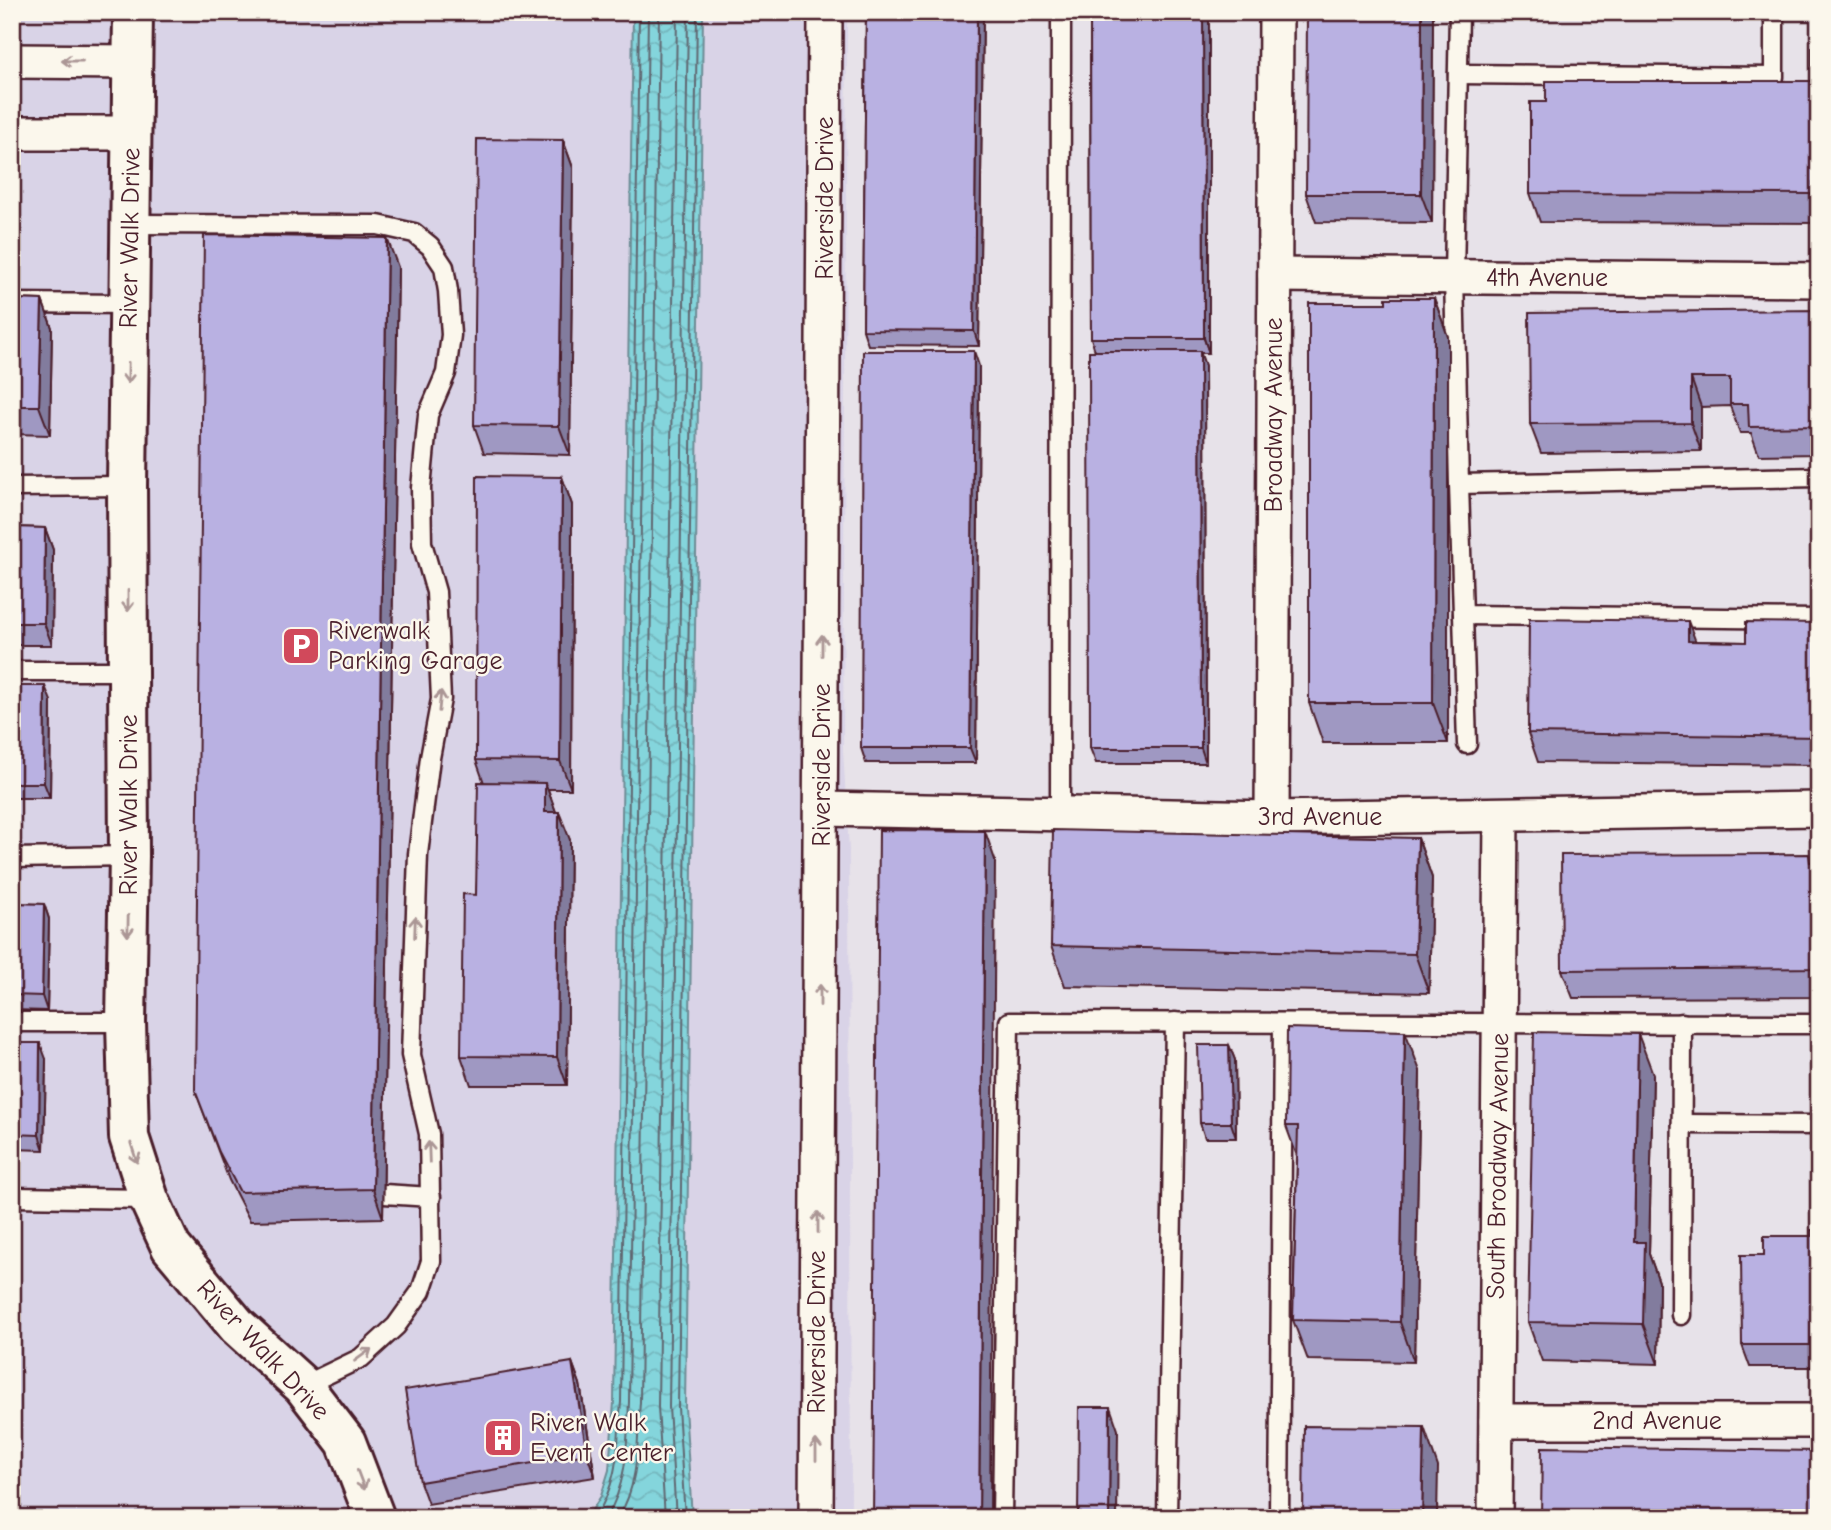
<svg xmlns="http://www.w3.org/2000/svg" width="1831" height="1530" viewBox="0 0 1831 1530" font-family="'Comic Neue',sans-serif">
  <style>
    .built { fill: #d9d3e7 }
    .water { fill: url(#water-waves); stroke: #6d8c95; stroke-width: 2 }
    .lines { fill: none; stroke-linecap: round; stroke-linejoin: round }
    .shore { stroke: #616872; stroke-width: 2 }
    .lane-casing { stroke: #4a1f2b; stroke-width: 23 }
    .street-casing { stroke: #4a1f2b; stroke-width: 38 }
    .secondary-casing { stroke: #4a1f2b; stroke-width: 44 }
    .lane { stroke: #fbf7ec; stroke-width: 18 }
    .street { stroke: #fbf7ec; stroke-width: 33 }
    .secondary { stroke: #fbf7ec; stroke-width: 38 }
    .wall { fill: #9f98c2; stroke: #4a1f2b; stroke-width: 2 }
    .shaded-wall { fill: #827c9e; stroke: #4a1f2b; stroke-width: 2 }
    .building { fill: #b9b1e2; stroke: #4a1f2b; stroke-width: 2 }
    .oneway { stroke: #ab9695 }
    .labels { text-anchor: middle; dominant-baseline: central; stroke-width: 5; stroke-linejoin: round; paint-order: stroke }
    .street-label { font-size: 26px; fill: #4a1f2b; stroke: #fbf7ec }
    .poi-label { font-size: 26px; fill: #4a1f2b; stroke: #fbf7ec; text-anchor: start }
  </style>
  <defs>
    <pattern id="water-waves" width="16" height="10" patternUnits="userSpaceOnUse" patternTransform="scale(1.75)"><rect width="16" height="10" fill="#84d5dc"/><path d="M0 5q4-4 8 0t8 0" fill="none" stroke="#74b6bd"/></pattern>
  </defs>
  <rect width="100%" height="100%" fill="#e7e2e9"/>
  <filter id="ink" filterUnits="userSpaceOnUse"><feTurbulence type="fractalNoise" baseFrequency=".0143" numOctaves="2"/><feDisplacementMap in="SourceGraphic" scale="14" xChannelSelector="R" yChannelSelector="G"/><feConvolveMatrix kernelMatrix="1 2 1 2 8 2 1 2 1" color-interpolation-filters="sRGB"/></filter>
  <g filter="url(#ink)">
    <polygon class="built" points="12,12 847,12 843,750 849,850 851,1518 12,1518"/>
    <polygon class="water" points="633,12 703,12 685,1407 692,1518 587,1518 601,1496 609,1470 614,1402"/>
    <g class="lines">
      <g class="shore">
        <path d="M595 1518C620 1479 617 1446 621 1402L639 12"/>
        <path d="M606 1518C628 1483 627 1442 629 1402L648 12"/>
        <path d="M618 1518C640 1484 637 1440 640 1402L659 12"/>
        <polyline points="665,1518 658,1407 677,12"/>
        <polyline points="676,1518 669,1407 688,12"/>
        <polyline points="685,1518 678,1407 697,12"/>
      </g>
      <defs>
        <g id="lane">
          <polyline points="1459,12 1454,277 1459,484 1819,477"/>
          <polyline points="1458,74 1774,77 1774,12"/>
          <polyline points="130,224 378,225 414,233 430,246 444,267 448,291 451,335 446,373 428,415 421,488 422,543 436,592 441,699 430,758 418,854 411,1055 429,1134 431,1261 421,1291 396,1326 361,1358 303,1386"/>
          <polyline points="12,303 129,304"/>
          <polyline points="1459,484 1463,615 1819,619"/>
          <polyline points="12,487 127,486"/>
          <polyline points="1463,615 1467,744"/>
          <polyline points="12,671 128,671"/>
          <polyline points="1060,814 1061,12"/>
          <polyline points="12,858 129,856"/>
          <polyline points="12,1022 126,1022"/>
          <polyline points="1682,1124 1819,1125"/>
          <polyline points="384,1194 431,1197"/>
          <polyline points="12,1197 149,1199"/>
          <polyline points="1681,1315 1682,1023"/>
          <polyline points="1002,1518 1009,1022 1819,1024"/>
          <polyline points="1167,1518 1175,1022"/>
          <polyline points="1279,1518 1283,1023"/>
        </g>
        <g id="street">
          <polyline points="12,61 133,62"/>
          <polyline points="12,133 132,133"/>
          <polyline points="1275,275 1819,280"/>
          <polyline points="822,809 1272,818 1819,809"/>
          <polyline points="1272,818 1276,12"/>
          <polyline points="1496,1421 1819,1421"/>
          <polyline points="816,1518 825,12"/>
          <polyline points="1495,1518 1501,815"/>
        </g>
        <polyline id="secondary" points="133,12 127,486 129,856 126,1022 129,1137 149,1199 171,1247 238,1327 303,1386 346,1442 375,1518"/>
      </defs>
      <use href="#lane" class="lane-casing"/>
      <use href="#street" class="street-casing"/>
      <use href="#secondary" class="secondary-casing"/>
      <use href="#lane" class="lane"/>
      <use href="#street" class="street"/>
      <use href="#secondary" class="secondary"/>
    </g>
    <g class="wall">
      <polygon points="866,12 983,12 979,346 868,345 863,330"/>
      <polygon points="1090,12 1209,353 1200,353 1205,366 1206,763 1096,763 1090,748 1095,351 1091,338"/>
      <polygon points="1433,12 1432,223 1316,222 1306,194"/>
      <polygon points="1819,47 1819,223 1540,222 1530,193 1546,102 1812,81"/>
      <polygon points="563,140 573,168 570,455 484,453 474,425"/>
      <polygon points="398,267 383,1218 250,1221 229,1180 195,1090"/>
      <polygon points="1434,298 1448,337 1448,743 1323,743 1309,703 1386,303"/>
      <polygon points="12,299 42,300 52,328 50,435 12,434"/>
      <polygon points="1819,310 1819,454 1759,455 1751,433 1740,433 1730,406 1701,407 1701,451 1541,453 1530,424"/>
      <polygon points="979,366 976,763 866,763 861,748"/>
      <polygon points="562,477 572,505 571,789 548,789 556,812 570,840 567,1085 471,1085 461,1056 476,895 484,783 476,760"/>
      <polygon points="12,527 45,528 53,550 52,645 12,645"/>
      <polygon points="1819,623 1819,765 1538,762 1528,733 1696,641 1746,642"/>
      <polygon points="12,686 51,701 50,798 12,798"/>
      <polygon points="1418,838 1432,878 1429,993 1065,986 1051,946"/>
      <polygon points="1819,862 1819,997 1573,998 1562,970"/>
      <polygon points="12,903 44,904 49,919 47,1011 12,1010"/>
      <polygon points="12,1043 46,1059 44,1150 12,1149"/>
      <polygon points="1229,1045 1235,1060 1236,1138 1205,1138 1200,1123"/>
      <polygon points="1420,1071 1414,1362 1308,1360 1293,1320 1297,1156 1286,1126"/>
      <polygon points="1653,1074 1649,1254 1659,1282 1658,1364 1542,1361 1528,1322"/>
      <polygon points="1819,1230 1819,1367 1750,1367 1742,1345 1764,1255 1811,1236"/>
      <polygon points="572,1362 580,1384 595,1477 428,1504 420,1482"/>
    </g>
    <g class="shaded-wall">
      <polygon points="977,12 983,12 979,346 974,331"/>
      <polygon points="1203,12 1209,12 1209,353 1204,338"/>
      <polygon points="1422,12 1433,12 1432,223 1421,194"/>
      <polygon points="563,140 573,168 570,455 559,426"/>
      <polygon points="1813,182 1819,196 1819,209 1813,194"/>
      <polygon points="387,238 398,267 383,1218 373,1189"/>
      <polygon points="1434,298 1448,337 1448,743 1433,703"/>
      <polygon points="42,300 52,328 50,435 39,406"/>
      <polygon points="974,351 979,366 976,763 970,748"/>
      <polygon points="1200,351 1205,366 1206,763 1201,748"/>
      <polygon points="1691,378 1701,407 1701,451 1691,423"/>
      <polygon points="562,477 572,505 571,789 560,761"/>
      <polygon points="45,528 53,550 52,645 44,623"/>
      <polygon points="1688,621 1699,650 1688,641"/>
      <polygon points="45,686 51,701 50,798 44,783"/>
      <polygon points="545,783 556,812 545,812"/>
      <polygon points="559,812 570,840 567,1085 557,1057"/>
      <polygon points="985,831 995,860 990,1518 979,1518"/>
      <polygon points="1418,838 1432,878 1429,993 1415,954"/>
      <polygon points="44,904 49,919 47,1011 42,996"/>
      <polygon points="1405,1031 1420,1071 1414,1362 1400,1322"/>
      <polygon points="1638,1034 1653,1074 1649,1254 1659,1282 1658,1364 1643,1324 1634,1242"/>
      <polygon points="40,1043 46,1059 44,1150 39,1135"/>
      <polygon points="1229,1045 1235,1060 1236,1138 1231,1123"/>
      <polygon points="572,1362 580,1384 595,1477 587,1454"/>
      <polygon points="1110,1407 1118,1430 1117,1518 1109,1518"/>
      <polygon points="1424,1427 1438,1467 1437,1518 1422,1518"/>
    </g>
    <g class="building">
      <polygon points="866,12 977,12 974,331 863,330"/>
      <polygon points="1090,12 1203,12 1204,338 1091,338"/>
      <polygon points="1307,12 1422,12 1421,194 1306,194"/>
      <polygon points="1812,47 1819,47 1819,182 1813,182 1813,194 1530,193 1530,102 1546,102 1546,81 1812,81"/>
      <polygon points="477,139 563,140 559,426 474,425"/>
      <polygon points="204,235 387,238 373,1189 240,1192 219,1152 195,1090"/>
      <polygon points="1386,298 1434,298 1433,703 1309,703 1309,303 1386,303"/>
      <polygon points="12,299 42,300 39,406 12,406"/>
      <polygon points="1819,310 1819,426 1749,427 1748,404 1730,404 1730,378 1691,378 1691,423 1530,424 1529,313"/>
      <polygon points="863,351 974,351 970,748 861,748"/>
      <polygon points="1089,351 1200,351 1201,748 1090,748"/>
      <polygon points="477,476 562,477 560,761 476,760"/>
      <polygon points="12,527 45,528 44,623 12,623"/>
      <polygon points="1529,619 1688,621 1688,641 1746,642 1746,622 1819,623 1819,737 1528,733"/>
      <polygon points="12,686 45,686 44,783 12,783"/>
      <polygon points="478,782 545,783 545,812 559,812 557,1057 461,1056 463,894 476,895"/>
      <polygon points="879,830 985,831 979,1518 873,1518"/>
      <polygon points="1053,830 1418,838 1415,954 1051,946"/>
      <polygon points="1809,854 1810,862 1819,862 1819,968 1562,970 1561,855"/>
      <polygon points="12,903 44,904 42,996 12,995"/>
      <polygon points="1287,1028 1405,1031 1400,1322 1293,1320 1298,1126 1286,1126"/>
      <polygon points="1534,1032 1638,1034 1634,1242 1645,1242 1643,1324 1528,1322"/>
      <polygon points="12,1043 40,1043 39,1135 12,1134"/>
      <polygon points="1198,1045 1229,1045 1231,1123 1200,1123"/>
      <polygon points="1811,1230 1819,1230 1819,1349 1818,1345 1742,1345 1741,1255 1764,1255 1764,1236 1811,1236"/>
      <polygon points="572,1362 587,1454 420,1482 405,1390"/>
      <polygon points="1079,1407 1110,1407 1109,1518 1078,1518"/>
      <polygon points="1304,1426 1424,1427 1422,1518 1303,1518"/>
      <polygon points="1542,1447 1819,1451 1819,1518 1541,1518"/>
    </g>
    <defs><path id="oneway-shaft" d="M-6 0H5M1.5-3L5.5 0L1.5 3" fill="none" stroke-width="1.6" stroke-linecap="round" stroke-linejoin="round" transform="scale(1.75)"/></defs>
    <g class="oneway">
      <use href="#oneway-shaft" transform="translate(72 61) rotate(-180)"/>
      <use href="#oneway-shaft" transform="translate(128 373) rotate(91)"/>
      <use href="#oneway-shaft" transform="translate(128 601) rotate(90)"/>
      <use href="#oneway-shaft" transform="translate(822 645) rotate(-90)"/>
      <use href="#oneway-shaft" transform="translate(440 701) rotate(-84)"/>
      <use href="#oneway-shaft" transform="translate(128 926) rotate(91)"/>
      <use href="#oneway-shaft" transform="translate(415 927) rotate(-88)"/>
      <use href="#oneway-shaft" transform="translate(820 995) rotate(-90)"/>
      <use href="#oneway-shaft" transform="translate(429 1152) rotate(-92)"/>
      <use href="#oneway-shaft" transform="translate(134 1153) rotate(72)"/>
      <use href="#oneway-shaft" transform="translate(818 1222) rotate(-90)"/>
      <use href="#oneway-shaft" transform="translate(363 1355) rotate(-36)"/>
      <use href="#oneway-shaft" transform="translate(816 1450) rotate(-90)"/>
      <use href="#oneway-shaft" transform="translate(361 1480) rotate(69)"/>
    </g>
  </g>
  <defs>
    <symbol id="parking-square" viewBox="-11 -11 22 22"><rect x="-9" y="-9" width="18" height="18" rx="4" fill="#d1495b" stroke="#fbf7ec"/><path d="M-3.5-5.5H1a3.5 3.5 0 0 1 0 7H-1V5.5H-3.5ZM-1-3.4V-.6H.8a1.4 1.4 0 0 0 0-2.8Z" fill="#fff"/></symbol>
    <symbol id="building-square" viewBox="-11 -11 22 22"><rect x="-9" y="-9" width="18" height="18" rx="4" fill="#d1495b" stroke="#fbf7ec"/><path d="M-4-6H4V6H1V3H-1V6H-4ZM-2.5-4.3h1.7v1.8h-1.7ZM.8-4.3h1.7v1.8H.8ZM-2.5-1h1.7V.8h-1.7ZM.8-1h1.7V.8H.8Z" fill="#fff"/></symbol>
  </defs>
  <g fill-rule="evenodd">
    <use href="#parking-square" x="279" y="624" width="44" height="44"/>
    <use href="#building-square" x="481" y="1416" width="44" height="44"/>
  </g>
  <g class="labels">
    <g class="street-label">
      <text transform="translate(825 198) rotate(-90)">Riverside Drive</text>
      <text transform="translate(130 238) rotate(-89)">River Walk Drive</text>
      <text x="1547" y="278">4th Avenue</text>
      <text transform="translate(1274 415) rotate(-90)">Broadway Avenue</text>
      <text transform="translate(822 765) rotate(-90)">Riverside Drive</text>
      <text transform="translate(129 805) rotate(-90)">River Walk Drive</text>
      <text x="1320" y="817">3rd Avenue</text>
      <text transform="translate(1498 1166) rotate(-89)">South Broadway Avenue</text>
      <text transform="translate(817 1332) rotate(-90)">Riverside Drive</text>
      <text transform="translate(263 1350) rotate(47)">River Walk Drive</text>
      <text x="1657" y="1421">2nd Avenue</text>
    </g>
    <g class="poi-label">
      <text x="328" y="631">Riverwalk<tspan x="328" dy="30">Parking Garage</tspan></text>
      <text x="530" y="1423">River Walk<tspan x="530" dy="30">Event Center</tspan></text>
    </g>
  </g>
  <rect width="1831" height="1530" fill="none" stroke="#fbf7ec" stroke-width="42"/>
  <rect x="21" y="21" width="1789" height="1488" fill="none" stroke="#4a1f2b" stroke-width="2.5" filter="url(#ink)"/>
</svg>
